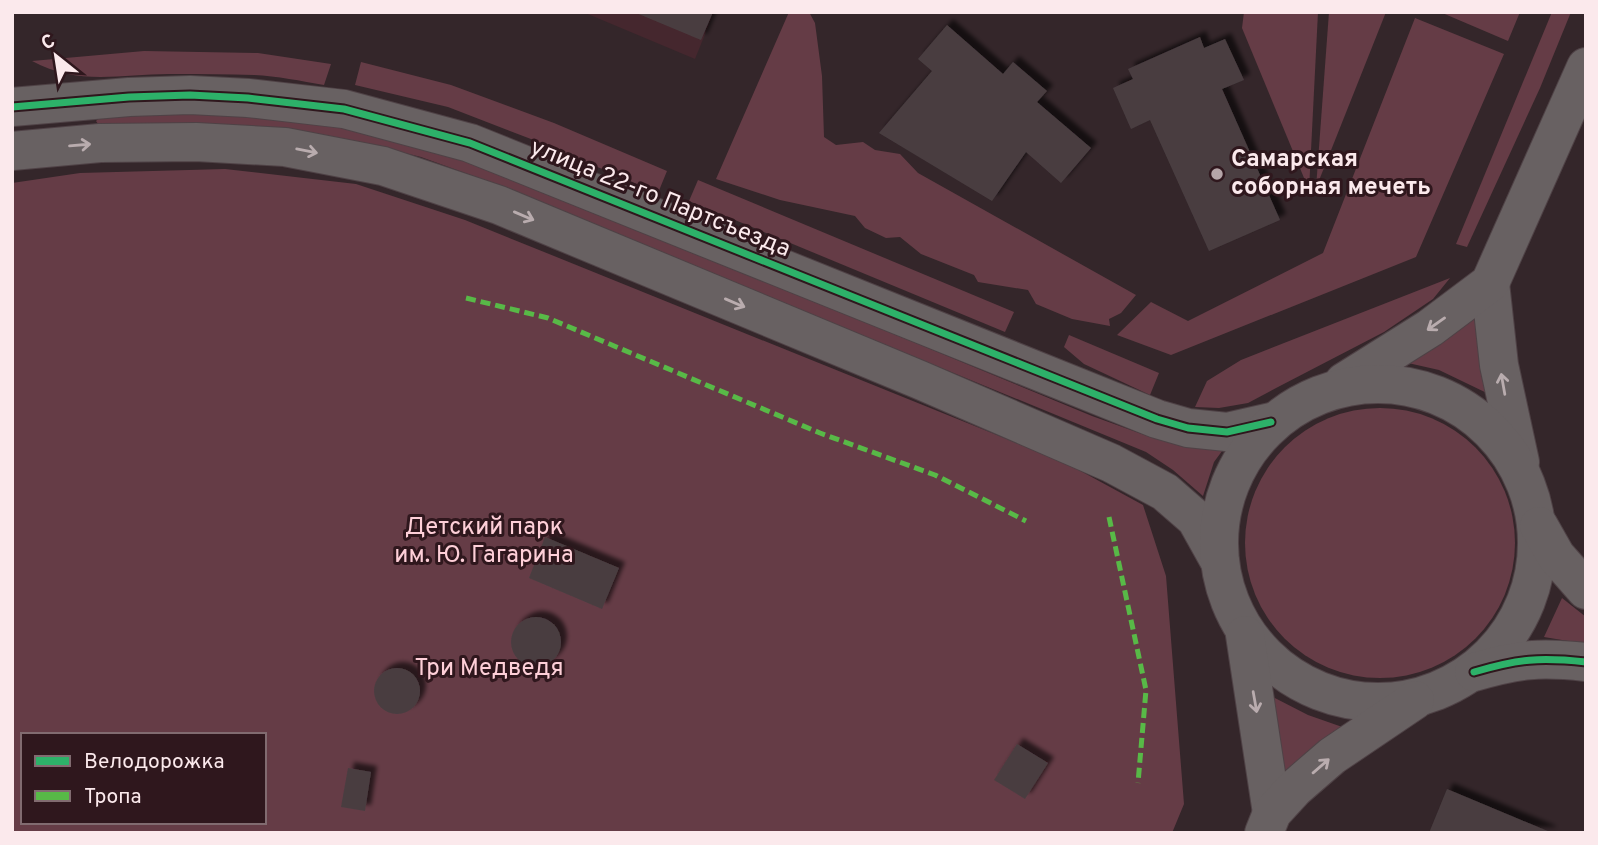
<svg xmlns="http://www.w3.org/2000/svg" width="1598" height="845" viewBox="0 0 1598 845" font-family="Overpass,sans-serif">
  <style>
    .built { fill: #45272e }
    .green { fill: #653c46; fill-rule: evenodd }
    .building { fill: #493e41; filter: url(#shadow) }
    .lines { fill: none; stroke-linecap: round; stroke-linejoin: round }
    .secondary-casing { stroke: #4f4246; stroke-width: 40 }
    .secondary { stroke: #686162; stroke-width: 38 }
    .quiet { stroke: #58b947; stroke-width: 5; stroke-dasharray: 10 5; stroke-linecap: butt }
    .cycleway-casing { stroke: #2f171d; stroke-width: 11 }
    .cycleway { stroke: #2db169; stroke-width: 7 }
    .oneway { stroke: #b9acae }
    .poi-dot { fill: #b5a5a8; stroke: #2f171d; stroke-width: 2.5 }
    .labels { text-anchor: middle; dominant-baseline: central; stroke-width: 6; stroke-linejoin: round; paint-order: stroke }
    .poi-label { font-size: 24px; font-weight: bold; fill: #fbe9ec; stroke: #2f171d; text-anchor: start }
    .street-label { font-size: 24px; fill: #fbe9ec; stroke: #2f171d }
    .park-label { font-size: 24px; fill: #fecfd8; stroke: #2f171d }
  </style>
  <defs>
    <filter id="shadow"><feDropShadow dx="6" dy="-6" stdDeviation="2" flood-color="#0009"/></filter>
  </defs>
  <rect width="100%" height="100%" fill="#34262a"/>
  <polygon class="built" points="583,12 714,12 695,59"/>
  <g class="green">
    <polygon points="789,12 809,12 815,23 822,76 824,137 836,145 863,142 875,150 900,154 918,173 1136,295 1121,313 1109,319 1110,326 1072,319 1036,304 1028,290 978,282 974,275 921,254 900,237 886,238 865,228 855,216 780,200 716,179"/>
    <polygon points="1244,12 1318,12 1309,190 1242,28"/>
    <polygon points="1329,12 1386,12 1316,188"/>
    <polygon points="1440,12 1520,12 1508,41"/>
    <polygon points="1552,12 1571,12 1540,88 1467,247 1456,244"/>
    <polygon points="1415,18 1504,54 1416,257 1171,355 1117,335 1151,302 1188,321 1323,253"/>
    <path d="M144 51 258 53 331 64 324 85C301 81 277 76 254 75 228 74 201 74 174 74 124 73 79 87 32 61Z"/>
    <polygon points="361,62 451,85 554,123 667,171 658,193 544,144 448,107 355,85"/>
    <polygon points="187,113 317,121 484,164 1092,416 1153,438 1225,447 1214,462 1203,496 1173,470 1146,452 479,178 421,157 377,146 101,128 96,121 101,116"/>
    <path d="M225 169 356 184 465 220 1066 463 1143 505 1166 576 1184 804 1172 833H12V183L80 173ZM23 735H264V822H23Z"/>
    <polygon points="698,180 1014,312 1005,332 689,201"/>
    <polygon points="1450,278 1433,299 1384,332 1278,387 1248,403 1219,408 1195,407 1207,381 1241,360"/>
    <polygon points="1484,303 1493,396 1439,370 1408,363"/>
    <polygon points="1069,335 1159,373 1150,395 1084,364 1064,347"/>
    <circle cx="1380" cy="543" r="135"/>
    <polygon points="1562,598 1586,617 1586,644 1544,637"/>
    <polygon points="1269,695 1308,715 1348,729 1283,792"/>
  </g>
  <g class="building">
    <polygon points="634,12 713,12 701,40"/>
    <polygon points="947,25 1003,74 1013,62 1047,91 1037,102 1091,148 1061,183 1026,152 992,201 879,133 932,71 918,59"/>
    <polygon points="1200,37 1204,48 1225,39 1244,80 1222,89 1280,220 1209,251 1150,120 1131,129 1113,88 1133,79 1128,69"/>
    <polygon points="545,537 619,568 602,609 529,578"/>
    <circle cx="536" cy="642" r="25"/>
    <circle cx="397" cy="691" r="23"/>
    <polygon points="1017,744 1048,763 1025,799 994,780"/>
    <polygon points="348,768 371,772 365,811 341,807"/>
    <polygon points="1447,789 1550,832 1550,833 1429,833"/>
  </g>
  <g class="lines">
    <defs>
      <g id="secondary">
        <polyline points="12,107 129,97 190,95 248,98 344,109 470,143 1157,419 1188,428 1227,432 1271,422"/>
        <polyline points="12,151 100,143 196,142 285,147 383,166 499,205 920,380 1111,463 1165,492 1196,519 1220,562"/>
        <polyline points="1490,283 1499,365 1520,462"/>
        <polyline points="1344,382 1430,328 1490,283 1586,67"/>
        <circle cx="1378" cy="543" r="159"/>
        <polyline points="1539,526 1556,556 1586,590"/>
        <polyline points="1245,635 1272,813"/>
        <path d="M1474 672C1519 659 1539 657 1586 662"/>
        <polyline points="1264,833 1272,813 1295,788 1332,756 1415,700"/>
      </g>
    </defs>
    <use href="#secondary" class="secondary-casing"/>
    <use href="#secondary" class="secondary"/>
    <g class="quiet">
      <polyline points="466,298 548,318 820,433 935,475 1026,521"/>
      <polyline points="1109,517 1146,690 1138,783"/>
    </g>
    <defs>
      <g id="cycleway">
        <polyline points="12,107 129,97 190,95 248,98 344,109 470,143 1157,419 1188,428 1227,432 1271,422"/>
        <path d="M1474 672C1519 659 1539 657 1586 662"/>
      </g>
    </defs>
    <use href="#cycleway" class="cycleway-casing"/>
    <use href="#cycleway" class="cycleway"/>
  </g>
  <defs><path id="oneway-shaft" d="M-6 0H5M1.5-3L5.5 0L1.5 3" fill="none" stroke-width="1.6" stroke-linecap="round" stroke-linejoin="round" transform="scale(1.75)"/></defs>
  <g class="oneway">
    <use href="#oneway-shaft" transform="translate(80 145) rotate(-5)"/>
    <use href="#oneway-shaft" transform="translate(307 151) rotate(11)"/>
    <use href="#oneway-shaft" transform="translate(524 216) rotate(23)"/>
    <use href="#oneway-shaft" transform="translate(735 303) rotate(23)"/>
    <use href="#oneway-shaft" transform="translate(1436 324) rotate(145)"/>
    <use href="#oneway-shaft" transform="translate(1503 384) rotate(-100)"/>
    <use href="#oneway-shaft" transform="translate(1255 702) rotate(80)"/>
    <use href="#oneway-shaft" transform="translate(1321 766) rotate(-41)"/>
  </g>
  <circle class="poi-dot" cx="1217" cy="174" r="7"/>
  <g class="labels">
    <g class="poi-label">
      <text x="1231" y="160">Самарская<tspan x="1231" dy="28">соборная мечеть</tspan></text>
    </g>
    <g class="street-label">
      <text transform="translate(660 199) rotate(22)">улица 22-го Партсъезда</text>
    </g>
    <g class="park-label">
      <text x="484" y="528">Детский парк<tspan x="484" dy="28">им. Ю. Гагарина</tspan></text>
      <text x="489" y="669">Три Медведя</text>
    </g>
  </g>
  <rect width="1598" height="845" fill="none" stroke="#fbe9ec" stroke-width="28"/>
  <rect x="21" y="733" width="245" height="91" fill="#2f171d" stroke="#816b70" stroke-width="2"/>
  <rect x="35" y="756" width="35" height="10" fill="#2db169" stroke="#816b70" stroke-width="2"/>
  <text x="84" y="768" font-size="21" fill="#fbe9ec">Велодорожка</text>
  <rect x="35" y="791" width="35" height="10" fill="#58b947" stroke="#816b70" stroke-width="2"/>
  <text x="84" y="803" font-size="21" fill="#fbe9ec">Тропа</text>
  <g transform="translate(56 56) rotate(330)" stroke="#2f171d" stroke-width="5" paint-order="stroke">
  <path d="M0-5L12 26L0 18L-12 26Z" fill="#fbe9ec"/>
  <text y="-10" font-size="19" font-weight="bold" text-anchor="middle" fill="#fbe9ec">С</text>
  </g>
</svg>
